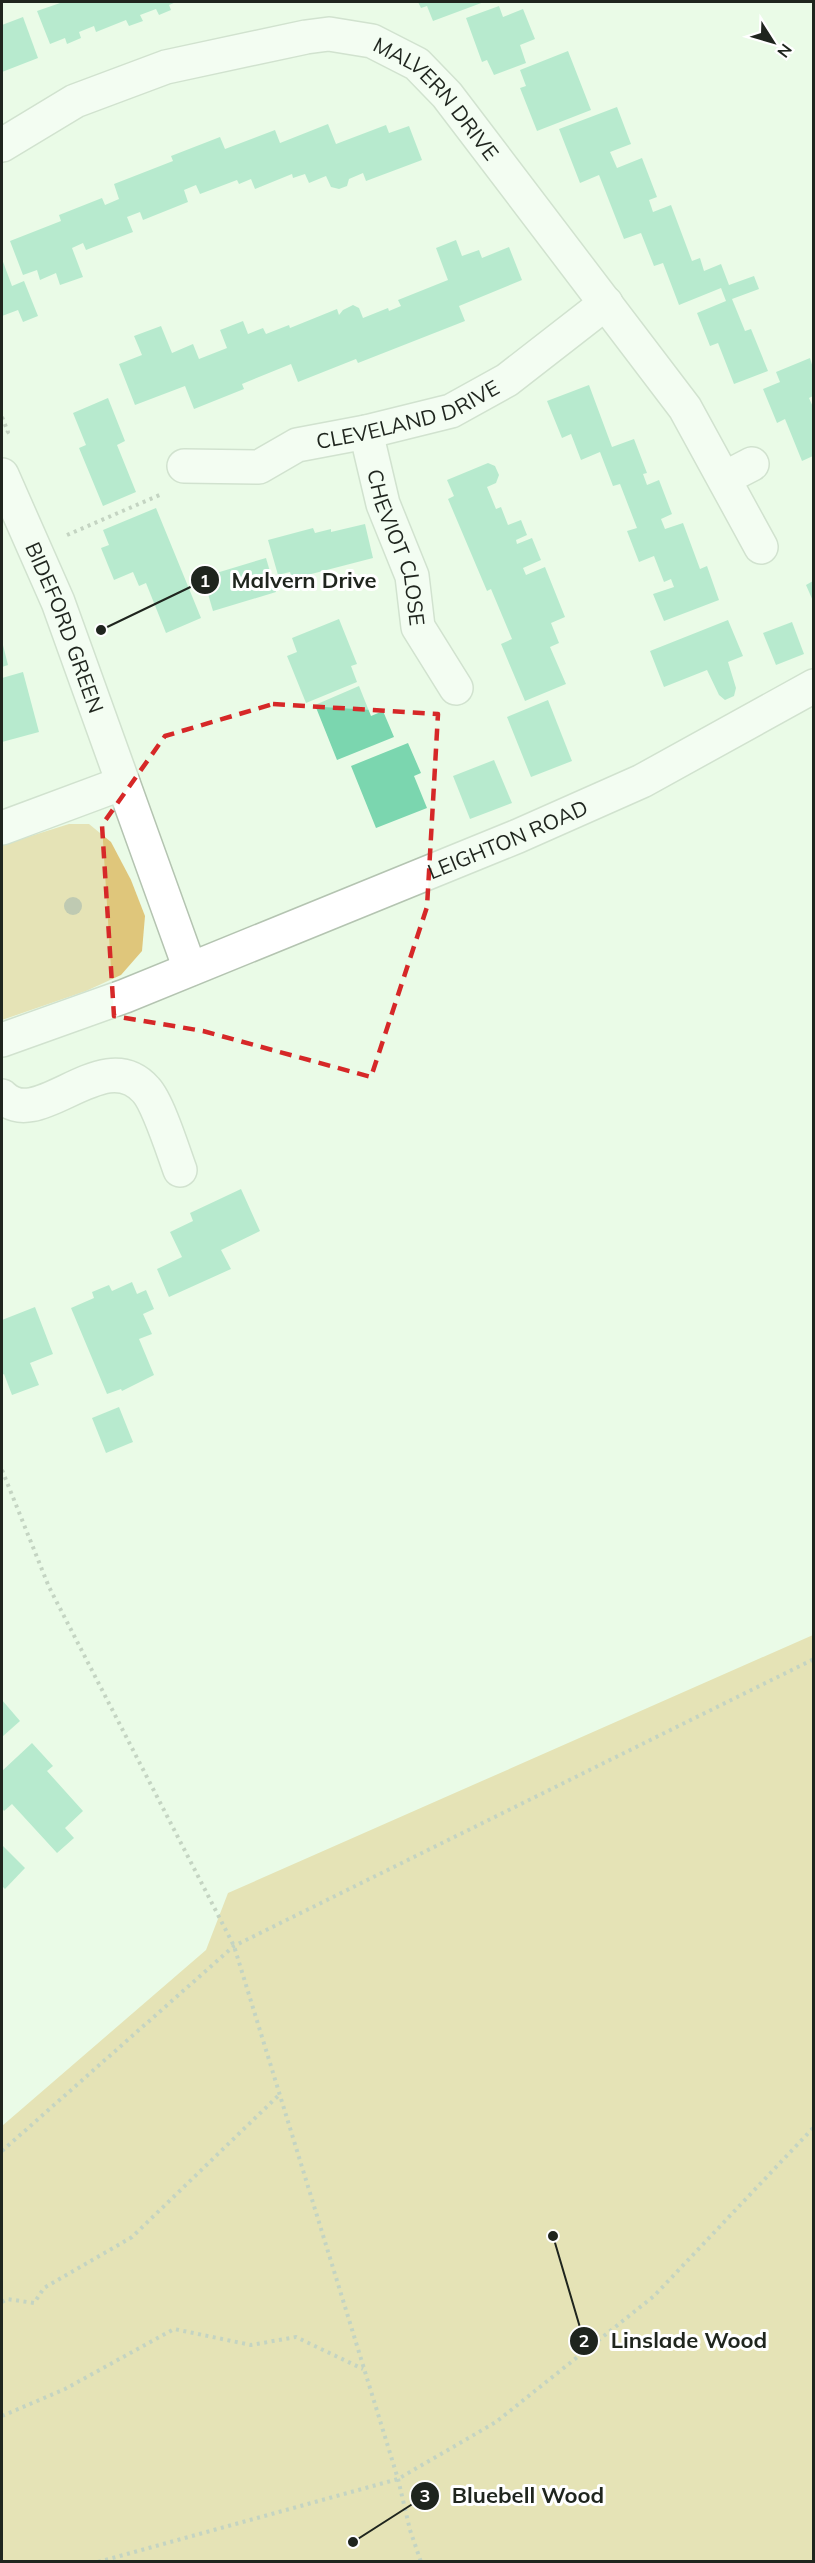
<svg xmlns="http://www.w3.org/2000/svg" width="815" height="2563" viewBox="0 0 815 2563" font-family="Mulish,sans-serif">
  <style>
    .green { fill: #dfc67b }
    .building { fill: #7bd6af }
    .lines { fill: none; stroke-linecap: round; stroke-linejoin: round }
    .minor-casing { stroke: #b4c4b1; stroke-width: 36 }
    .path { stroke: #98a596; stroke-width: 4; stroke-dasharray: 3 4.5; stroke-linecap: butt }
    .minor { stroke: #fff; stroke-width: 33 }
    .tree { fill: #8c8e71 }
    .marked { fill: none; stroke: #d62828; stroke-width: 4.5; stroke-dasharray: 12 8; stroke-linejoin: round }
    .labels { text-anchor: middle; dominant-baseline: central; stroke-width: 6; stroke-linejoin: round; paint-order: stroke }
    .street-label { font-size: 21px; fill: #1f251e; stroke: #fff }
    .leader { fill: none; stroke: #1f251e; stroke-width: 2 }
    .callout-dot { fill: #1f251e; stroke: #fff; stroke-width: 2 }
    .mark-label { font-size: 18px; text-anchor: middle; font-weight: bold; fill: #fff }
    .callout-label { font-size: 22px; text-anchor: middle; font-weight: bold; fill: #1f251e; stroke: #fff; stroke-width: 6; stroke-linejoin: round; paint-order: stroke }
  </style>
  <rect width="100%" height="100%" fill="#eafbe7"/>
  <g class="green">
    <polygon points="69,824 89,824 111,842 131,880 145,916 142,951 121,975 86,991 2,1020 2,845"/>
    <polygon points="813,1635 813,2561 2,2561 2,2126 206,1950 228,1893"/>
  </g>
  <g class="building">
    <polygon points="63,2 176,2 169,5 171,10 159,15 156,9 140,15 143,21 129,26 126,20 96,32 94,26 79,32 81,38 67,44 65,38 50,44 37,11"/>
    <polygon points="418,2 484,2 433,21 427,6 421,8"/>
    <polygon points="499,6 503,17 523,9 535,39 520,45 526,63 494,75 487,60 482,62 466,18"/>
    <polygon points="23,17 38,58 2,72 2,25"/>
    <polygon points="568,51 591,110 537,131 520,88 526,86 520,70"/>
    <polygon points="617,107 631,144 610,152 617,168 642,158 657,197 649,200 653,212 671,205 692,261 700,258 704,271 721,264 729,285 754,276 759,289 732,299 745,331 751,329 768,371 734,384 718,343 710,346 697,313 726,301 721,288 679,305 663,263 654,266 641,233 624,239 599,175 580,183 559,129"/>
    <polygon points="328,124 336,144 386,125 389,133 409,126 422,160 366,181 363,173 349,179 347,186 339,189 331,187 326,176 309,183 305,174 293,178 292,174 255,189 251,179 239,184 237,180 200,194 196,185 184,190 188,202 143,220 140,212 127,217 133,232 86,250 83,243 72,248 83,277 60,285 56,273 40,280 37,270 23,275 10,241 61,221 59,215 102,198 105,205 119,199 114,184 173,161 171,156 220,137 225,149 275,130 280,143"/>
    <polygon points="456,240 462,256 479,250 482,258 509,247 522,280 459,306 465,321 358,363 356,359 298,382 291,364 242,384 244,389 194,409 185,386 135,405 119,364 142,355 134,336 161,326 172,353 193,344 199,359 227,348 220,330 243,321 248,334 263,328 266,334 289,325 290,328 337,309 339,315 343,310 353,305 359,308 363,318 388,308 389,311 401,306 398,300 448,280 436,248"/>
    <polygon points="2,259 12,286 24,281 38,316 23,322 18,310 2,316"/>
    <polygon points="810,358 813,368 813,396 809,398 813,407 813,456 802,461 785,419 777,423 763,389 780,382 776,372"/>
    <polygon points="589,385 612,447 634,439 647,473 643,474 647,485 659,480 672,514 661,519 665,529 683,523 700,569 707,566 719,600 664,621 653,594 674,587 671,579 664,582 654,556 639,562 627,531 637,528 620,484 613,486 600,452 581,460 571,434 562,438 547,401"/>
    <polygon points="108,398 125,441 117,445 136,492 103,506 79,448 86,445 73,413"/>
    <polygon points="488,463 495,466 499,475 496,483 487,487 496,509 501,507 508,525 521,520 527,535 516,540 517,544 532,538 541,560 523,568 526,575 545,567 565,617 551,623 559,643 550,647 566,684 525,701 501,644 512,639 491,589 487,591 448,499 454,496 447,480"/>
    <polygon points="156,508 201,618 166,633 146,583 139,586 133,572 114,580 101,548 109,545 103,530"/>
    <polygon points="365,524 373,558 292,579 290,572 278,575 268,540 313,528 315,533 331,529 331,532"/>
    <polygon points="266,558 276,592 213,611 203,577"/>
    <polygon points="813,581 813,601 806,585"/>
    <polygon points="339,619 357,664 351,666 357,682 306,703 287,656 297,652 292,638"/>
    <polygon points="728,620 743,656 728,662 736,688 734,696 725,700 719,695 707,670 664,687 650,651"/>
    <polygon points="792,622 804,654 776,665 763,633"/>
    <polygon points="2,641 8,665 2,667"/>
    <polygon points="23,672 39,732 2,742 2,678"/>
    <polygon points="359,686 371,716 383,711 394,737 337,760 315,705"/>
    <polygon points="548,700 572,761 531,777 507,717"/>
    <polygon points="408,743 421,773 414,776 427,808 376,828 351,766"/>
    <polygon points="494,760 512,803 470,819 453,776"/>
    <polygon points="241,1189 260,1231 221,1250 231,1269 169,1297 157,1269 182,1257 170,1232 193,1221 190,1213"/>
    <polygon points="132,1282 137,1294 146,1290 154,1309 143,1314 152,1334 139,1339 154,1375 122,1391 121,1389 107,1394 71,1308 94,1298 92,1292 109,1285 112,1291"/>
    <polygon points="35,1307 53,1354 30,1363 39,1385 12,1395 4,1374 2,1375 2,1320"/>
    <polygon points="119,1407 133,1442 106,1453 92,1418"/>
    <polygon points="2,1700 20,1721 2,1737"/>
    <polygon points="32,1743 53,1766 47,1771 83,1811 65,1828 74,1838 57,1853 12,1804 4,1811 2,1808 2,1771"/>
    <polygon points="2,1845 25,1868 5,1889 2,1886"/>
  </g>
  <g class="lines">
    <defs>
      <g id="minor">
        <path id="s1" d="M2 145 75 101 166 67 306 37 329 34 372 41 417 64 447 95 685 408 761 547"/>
        <path id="s2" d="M366 432 383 504 412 576 418 627 456 688"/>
        <path id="s3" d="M184 466 259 467 297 445 366 432 451 411 507 380 606 303"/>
        <path id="s4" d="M2 475 58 602 190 969"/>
        <polyline points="725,478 752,464"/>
        <polyline points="2,828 123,783"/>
        <path id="s5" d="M2 1040 125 996 518 836 642 781 814 686"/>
        <path d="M2 1096C38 1134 103 1041 146 1090 158 1103 173 1151 180 1170"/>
      </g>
    </defs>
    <use href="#minor" class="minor-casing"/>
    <g class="path">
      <polyline points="2,417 8,432 2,435"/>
      <polyline points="67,535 162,494"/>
      <polyline points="2,1470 49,1587 234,1946 398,2479 410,2530 421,2562"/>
      <polyline points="2,2151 234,1946 814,1659"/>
      <polyline points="2,2302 7,2299 34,2303 44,2288 132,2237 280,2094"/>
      <polyline points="2,2416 65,2389 174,2329 251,2345 296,2337 363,2369"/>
      <polyline points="98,2562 398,2479 496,2422 654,2296 814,2127"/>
    </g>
    <use href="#minor" class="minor"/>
  </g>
  <circle class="tree" cx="73" cy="906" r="9"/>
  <path d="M0 0H815V2563H0ZM273 704 438 714 427 907 371 1077 203 1031 114 1016 102 825 165 736Z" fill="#eafbe7" fill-opacity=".55" fill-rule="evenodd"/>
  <path class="marked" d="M273 704 438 714 427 907 371 1077 203 1031 114 1016 102 825 165 736Z"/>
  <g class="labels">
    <g class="street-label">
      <text stroke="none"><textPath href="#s1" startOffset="480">MALVERN DRIVE</textPath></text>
      <text stroke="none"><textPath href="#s3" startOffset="234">CLEVELAND DRIVE</textPath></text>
      <text stroke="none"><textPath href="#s2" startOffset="120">CHEVIOT CLOSE</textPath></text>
      <text stroke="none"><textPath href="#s4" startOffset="165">BIDEFORD GREEN</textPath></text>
      <text stroke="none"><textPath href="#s5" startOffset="544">LEIGHTON ROAD</textPath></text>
    </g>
  </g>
  <path class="leader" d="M101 630L205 580M553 2236L584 2341M353 2542L425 2496"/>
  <g class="callout-dot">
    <circle cx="101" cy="630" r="6"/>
    <circle cx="553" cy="2236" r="6"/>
    <circle cx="353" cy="2542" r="6"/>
    <circle cx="205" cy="580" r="15"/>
    <circle cx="584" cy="2341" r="15"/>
    <circle cx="425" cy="2496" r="15"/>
  </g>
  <g class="mark-label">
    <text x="205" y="587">1</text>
    <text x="584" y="2347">2</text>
    <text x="425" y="2502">3</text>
  </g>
  <g class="callout-label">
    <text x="304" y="588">Malvern Drive</text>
    <text x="689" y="2348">Linslade Wood</text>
    <text x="528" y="2503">Bluebell Wood</text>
  </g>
  <rect width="815" height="2563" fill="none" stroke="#1f251e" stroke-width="6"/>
  <g transform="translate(773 42) rotate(127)" stroke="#ffffff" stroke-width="4.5" paint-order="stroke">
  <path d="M0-4.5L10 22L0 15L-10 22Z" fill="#1f251e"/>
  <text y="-9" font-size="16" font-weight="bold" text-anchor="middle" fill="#1f251e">N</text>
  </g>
</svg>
